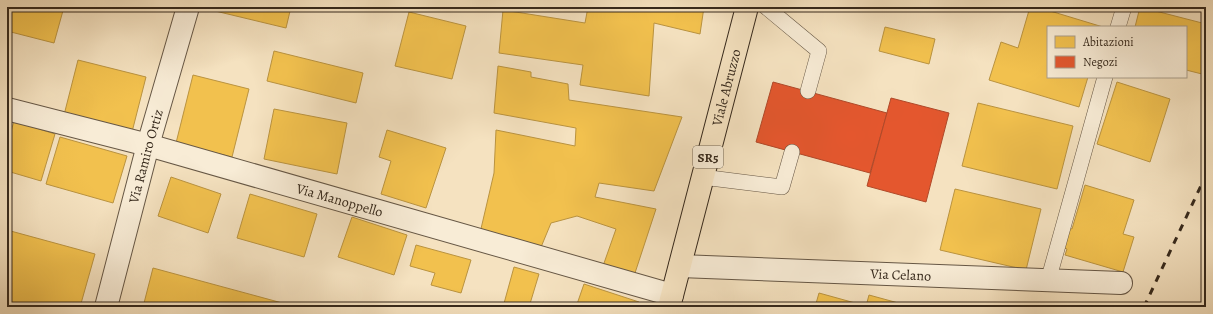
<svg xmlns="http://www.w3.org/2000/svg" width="1213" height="314" viewBox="0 0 1213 314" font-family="Alegreya,serif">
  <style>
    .homes { fill: #f2c14e; stroke: #ba933f }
    .shops { fill: #e4572e; stroke: #b04929 }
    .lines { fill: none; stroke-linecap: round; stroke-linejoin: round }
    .lane-casing { stroke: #665745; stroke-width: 16 }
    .street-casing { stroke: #665745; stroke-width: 24 }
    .primary-casing { stroke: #36291c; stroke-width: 24 }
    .lane { stroke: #f8ecd6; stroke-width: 15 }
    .street { stroke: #f8ecd6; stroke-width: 22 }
    .primary { stroke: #f5e2c0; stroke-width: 22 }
    .rail { stroke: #36291c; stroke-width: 3; stroke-dasharray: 7 7; stroke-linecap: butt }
    .labels { text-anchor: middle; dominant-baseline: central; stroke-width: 4; stroke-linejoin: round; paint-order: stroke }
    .shield { fill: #f8ecd6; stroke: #706454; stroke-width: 1 }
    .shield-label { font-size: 13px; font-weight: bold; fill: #36291c }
    .street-label { font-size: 14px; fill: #36291c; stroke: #f8ecd6 }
  </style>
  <rect width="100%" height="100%" fill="#f5e2c0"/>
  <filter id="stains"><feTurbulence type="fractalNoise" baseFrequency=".005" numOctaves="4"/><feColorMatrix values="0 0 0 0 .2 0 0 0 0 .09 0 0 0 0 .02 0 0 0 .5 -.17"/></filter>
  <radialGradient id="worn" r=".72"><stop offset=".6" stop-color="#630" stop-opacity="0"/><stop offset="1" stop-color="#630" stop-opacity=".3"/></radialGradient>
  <g class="homes">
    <polygon points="7,7 64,7 54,43 7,31"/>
    <polygon points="212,7 291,7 286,28 211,10"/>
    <polygon points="588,7 614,9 615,7 704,7 700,34 654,23 649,96 580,85 583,65 499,53 503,10 585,23"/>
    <polygon points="1030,7 1037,7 1103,27 1048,27 1048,77 1088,77 1079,107 989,80 1001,42 1018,48"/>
    <polygon points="1140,7 1206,24 1206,75 1186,70 1186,27 1135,27"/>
    <polygon points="409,12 466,26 452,79 395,66"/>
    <polygon points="885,27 935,39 929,64 879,51"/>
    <polygon points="274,51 363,73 356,103 267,81"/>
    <polygon points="78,60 146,77 132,132 64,115"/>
    <polygon points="498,66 531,72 531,77 568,84 569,100 682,117 654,191 599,183 595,197 656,209 634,276 603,266 616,229 577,216 551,223 539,252 480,233 494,173 496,130 575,146 576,128 494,113"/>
    <polygon points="193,75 249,89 232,157 176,143"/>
    <polygon points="1117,82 1170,99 1150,162 1097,144"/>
    <polygon points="978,103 1073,126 1057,189 962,166"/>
    <polygon points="274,109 347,123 337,174 264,159"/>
    <polygon points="14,121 55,134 41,181 7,171 7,146"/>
    <polygon points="387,130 446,148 426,208 381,194 391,161 379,157"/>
    <polygon points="60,137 127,156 113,203 46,184"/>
    <polygon points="171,177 221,194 208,233 158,216"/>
    <polygon points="1085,185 1134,200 1123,234 1134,237 1123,272 1065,255 1067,249 1064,248 1070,228 1072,229"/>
    <polygon points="955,189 1041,209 1026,270 940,250"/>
    <polygon points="250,194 317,214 304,257 237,238"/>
    <polygon points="352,217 407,235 394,275 338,257"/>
    <polygon points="7,230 95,254 80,307 23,307 7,303"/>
    <polygon points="416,245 471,260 461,293 431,285 435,273 410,266"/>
    <polygon points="514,267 539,274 529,307 503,307"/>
    <polygon points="153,268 297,307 143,307"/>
    <polygon points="584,284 639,302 637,307 576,307"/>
    <polygon points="819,293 866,306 869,295 913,307 815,307"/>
  </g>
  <g class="shops">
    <polygon points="773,82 887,113 870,173 756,142"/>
    <polygon points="891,98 949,113 926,202 867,186"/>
  </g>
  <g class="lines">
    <defs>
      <g id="lane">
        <polyline points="766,7 819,51 808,91"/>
        <polyline points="1118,27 1124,7"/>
        <polyline points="702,177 782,187 792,152"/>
        <polyline points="1048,281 1105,77"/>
      </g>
      <g id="street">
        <path id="s1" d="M7 109 148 145 672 295"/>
        <path id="s2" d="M680 266 1121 283"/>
        <path id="s3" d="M106 307 148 145 188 7"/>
      </g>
      <g id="primary">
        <path id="s4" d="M669 307 747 7"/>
      </g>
    </defs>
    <use href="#lane" class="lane-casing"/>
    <use href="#street" class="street-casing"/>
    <use href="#primary" class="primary-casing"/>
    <use href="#lane" class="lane"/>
    <use href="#street" class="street"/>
    <use href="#primary" class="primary"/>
    <polyline class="rail" points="1144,307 1206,175"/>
  </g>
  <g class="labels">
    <rect class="shield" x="693" y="146" width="30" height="22" rx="3"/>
    <g class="shield-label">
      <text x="708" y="157">SR5</text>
    </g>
    <g class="street-label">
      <text stroke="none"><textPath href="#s4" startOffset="227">Viale Abruzzo</textPath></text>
      <text stroke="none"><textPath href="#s3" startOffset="156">Via Ramiro Ortiz</textPath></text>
      <text stroke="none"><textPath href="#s1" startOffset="345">Via Manoppello</textPath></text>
      <text stroke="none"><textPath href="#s2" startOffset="221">Via Celano</textPath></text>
    </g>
  </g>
  <rect width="1213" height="314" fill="none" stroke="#f5e2c0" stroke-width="24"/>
  <rect x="8" y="8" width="1197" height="298" fill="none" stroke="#36291c" stroke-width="2"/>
  <rect x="12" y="12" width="1189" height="290" fill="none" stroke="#36291c"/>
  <rect x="1047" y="26" width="140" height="52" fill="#f8ecd6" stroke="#aa9e8c"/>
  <rect x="1055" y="36" width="20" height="12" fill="#f2c14e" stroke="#aa9e8c"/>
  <text x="1083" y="46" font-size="12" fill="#36291c">Abitazioni</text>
  <rect x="1055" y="56" width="20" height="12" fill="#e4572e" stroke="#aa9e8c"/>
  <text x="1083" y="66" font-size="12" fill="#36291c">Negozi</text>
  <rect width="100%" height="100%" filter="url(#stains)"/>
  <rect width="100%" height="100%" fill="url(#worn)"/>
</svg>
